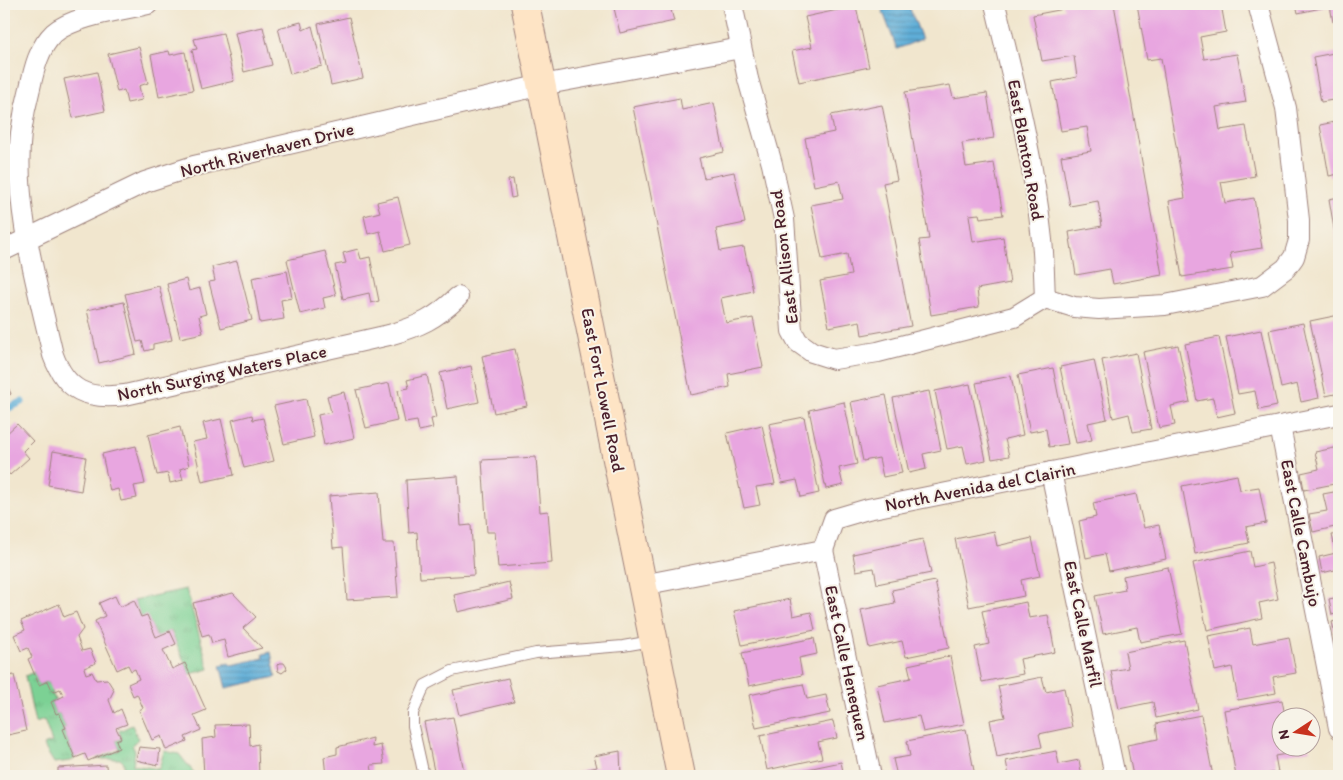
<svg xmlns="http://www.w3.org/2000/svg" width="1343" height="780" viewBox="0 0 1343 780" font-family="Itim,sans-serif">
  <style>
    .grass { fill: url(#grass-tufts); stroke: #637860 }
    .water { fill: url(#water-rules); stroke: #546682 }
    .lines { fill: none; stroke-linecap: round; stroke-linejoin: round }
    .stream { stroke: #5eaed8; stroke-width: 7 }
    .building { fill: #e8a6e0 }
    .service-casing { stroke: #9e827c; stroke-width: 12 }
    .minor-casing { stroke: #9e827c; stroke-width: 22 }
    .secondary-casing { stroke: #9e827c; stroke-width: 30 }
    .service { stroke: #fff; stroke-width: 10 }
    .minor { stroke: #fff; stroke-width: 20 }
    .secondary { stroke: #fee4c5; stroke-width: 28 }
    .labels { text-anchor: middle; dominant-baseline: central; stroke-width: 4; stroke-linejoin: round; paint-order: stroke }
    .street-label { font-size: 18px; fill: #4a1f2b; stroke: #f7f3e8 }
  </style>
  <defs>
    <pattern id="grass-tufts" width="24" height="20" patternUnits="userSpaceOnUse" patternTransform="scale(1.25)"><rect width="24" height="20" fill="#7cd194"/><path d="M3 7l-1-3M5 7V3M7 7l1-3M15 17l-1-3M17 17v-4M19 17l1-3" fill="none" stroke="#6db380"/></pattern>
    <pattern id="water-rules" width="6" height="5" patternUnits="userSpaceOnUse" patternTransform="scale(1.25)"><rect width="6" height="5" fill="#5eaed8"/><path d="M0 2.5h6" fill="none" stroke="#508daf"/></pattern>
  </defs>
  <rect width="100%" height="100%" fill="#f7f3e8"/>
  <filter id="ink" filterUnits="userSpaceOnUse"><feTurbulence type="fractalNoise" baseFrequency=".02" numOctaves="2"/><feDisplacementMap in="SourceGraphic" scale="10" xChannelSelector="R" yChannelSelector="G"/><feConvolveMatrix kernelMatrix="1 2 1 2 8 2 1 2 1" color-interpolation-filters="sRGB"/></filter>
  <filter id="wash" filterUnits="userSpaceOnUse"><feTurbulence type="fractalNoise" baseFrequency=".0096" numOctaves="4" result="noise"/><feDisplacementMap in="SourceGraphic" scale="20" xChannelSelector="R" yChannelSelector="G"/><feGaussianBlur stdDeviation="1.12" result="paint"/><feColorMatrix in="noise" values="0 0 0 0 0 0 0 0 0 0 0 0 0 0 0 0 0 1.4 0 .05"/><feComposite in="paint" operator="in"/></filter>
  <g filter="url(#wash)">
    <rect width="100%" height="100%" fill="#f1e6ce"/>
    <g class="grass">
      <polygon points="186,589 209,669 190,674 171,631 156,637 147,616 141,617 134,600"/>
      <polygon points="34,672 39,685 48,681 55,700 51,702 56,714 59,713 66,728 63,729 75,758 71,761 54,763 43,745 52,742 44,720 35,723 25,676"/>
      <polygon points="132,725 138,739 132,745 135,751 133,765 159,769 164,751 179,754 195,774 195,776 188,776 188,775 124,776 124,763 120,759 97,759 120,750 116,741 122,739 119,731"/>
    </g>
    <g class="water">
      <polygon points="880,4 908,4 922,39 897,49"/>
      <polygon points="271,652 276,677 226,688 220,665 229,663 231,665 264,658 263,654"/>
    </g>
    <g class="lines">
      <g class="stream">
        <polyline points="4,38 5,38"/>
        <polyline points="4,410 22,402"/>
      </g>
    </g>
    <g id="blocks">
      <g class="building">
        <polygon points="613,4 696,4 696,5 671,10 674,21 620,33"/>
        <polygon points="1063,4 1114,4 1162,275 1113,284 1110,269 1076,275 1069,232 1102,226 1098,201 1070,206 1061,156 1091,151 1087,127 1061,131 1052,82 1077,77 1074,56 1042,61 1033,15 1064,9"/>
        <polygon points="1137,4 1221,4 1226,32 1200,37 1204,59 1237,54 1246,102 1216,107 1220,130 1246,126 1255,176 1221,182 1225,203 1254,198 1262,248 1230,253 1233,269 1182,277 1169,201 1185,198 1161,58 1147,60"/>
        <polygon points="1296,4 1339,4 1339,20 1333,22 1330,6 1298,13"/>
        <polygon points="856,6 869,67 799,82 792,51 812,47 805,17"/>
        <polygon points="349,17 363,78 331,85 318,24"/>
        <polygon points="301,22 303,30 312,26 322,66 290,74 278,28"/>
        <polygon points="263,27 272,65 244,72 235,33"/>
        <polygon points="223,33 234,81 201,89 192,50 197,49 194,39"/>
        <polygon points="139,47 148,83 139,86 142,100 127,103 124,90 117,92 108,54"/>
        <polygon points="169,51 170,55 185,52 193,90 159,97 151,55"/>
        <polygon points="1339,52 1339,99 1321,102 1313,57"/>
        <polygon points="97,72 105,111 73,118 64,79"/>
        <polygon points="950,85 953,98 987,93 994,138 962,143 966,167 994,163 1003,215 980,218 979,214 969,215 973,242 1003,237 1010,283 977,289 979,307 931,315 919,240 929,239 905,92"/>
        <polygon points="680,98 682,110 714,103 724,152 699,158 704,178 734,172 745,223 716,229 720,251 744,247 753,291 721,298 726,323 753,318 763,367 728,374 730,387 691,395 633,107"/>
        <polygon points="882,105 897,180 883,183 911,326 862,335 860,321 829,327 820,281 851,275 847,254 822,259 811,205 843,199 839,181 814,186 805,138 834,132 831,115"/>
        <polygon points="1339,121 1339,174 1329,176 1320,125"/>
        <polygon points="513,179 516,197 511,198 508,180"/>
        <polygon points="398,197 410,245 385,251 380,231 368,234 364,216 380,212 377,202"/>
        <polygon points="1339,197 1339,246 1337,246 1329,199"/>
        <polygon points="358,249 361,259 370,257 379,301 371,303 369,293 343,299 335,265 346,263 343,253"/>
        <polygon points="325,251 336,295 323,298 325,308 300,314 287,260"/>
        <polygon points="237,261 252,320 221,328 209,282 215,281 212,267"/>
        <polygon points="287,271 292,298 281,300 284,319 260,323 252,278"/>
        <polygon points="186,279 189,291 200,288 206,314 199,316 203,333 180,338 167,284"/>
        <polygon points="159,286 172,340 153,344 153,349 145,351 142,341 137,342 125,294"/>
        <polygon points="124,302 136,354 99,363 87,310"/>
        <polygon points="1339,315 1339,393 1326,396 1310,321"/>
        <polygon points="1303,323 1319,398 1301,402 1297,384 1281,388 1269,330"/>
        <polygon points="1261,330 1277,406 1259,410 1255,391 1238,394 1226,337"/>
        <polygon points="1219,337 1235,413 1217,417 1213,398 1197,401 1185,344"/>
        <polygon points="1178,345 1190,402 1171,406 1175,425 1159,428 1143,352"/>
        <polygon points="515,349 527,406 494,413 482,356"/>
        <polygon points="1136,353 1151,429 1133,432 1129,414 1113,418 1102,360"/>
        <polygon points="1094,360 1107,419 1088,423 1092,440 1076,443 1060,367"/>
        <polygon points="471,366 479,402 447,409 440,373"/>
        <polygon points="1053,368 1068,444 1049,447 1046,429 1030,432 1018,375"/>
        <polygon points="427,375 436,418 431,419 433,428 419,431 417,421 405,423 398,390 409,388 407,380"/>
        <polygon points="1011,376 1023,435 1005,439 1009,456 992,459 976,383"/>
        <polygon points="4,378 11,394 4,398"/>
        <polygon points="389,383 397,421 366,428 356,390"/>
        <polygon points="970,384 986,460 967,464 963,446 947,449 935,391"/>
        <polygon points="929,391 941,450 923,454 926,469 909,473 893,398"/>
        <polygon points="344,392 354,438 324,445 318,415 331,412 327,396"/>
        <polygon points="886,395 902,473 883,477 879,458 863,461 851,402"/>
        <polygon points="306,399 314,437 284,444 274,406"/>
        <polygon points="844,402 857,464 839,468 843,485 826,489 809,410"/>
        <polygon points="252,415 253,420 263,418 274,461 244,468 232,420"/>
        <polygon points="804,417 819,493 801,497 797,480 782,483 769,424"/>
        <polygon points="221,419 234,475 202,482 193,442 207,439 203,423"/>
        <polygon points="17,424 33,441 23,451 29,458 10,475 4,468 4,436"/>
        <polygon points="762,425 775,484 756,487 760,505 744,508 727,433"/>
        <polygon points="180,427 189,466 180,469 183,480 170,483 168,473 157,475 148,435"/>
        <polygon points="136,446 145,484 134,486 137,498 121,501 118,489 110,491 102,454"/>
        <polygon points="1339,447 1339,483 1304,490 1301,473 1319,469 1315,452"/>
        <polygon points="53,451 86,457 81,491 48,485"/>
        <polygon points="536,457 540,512 548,511 552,563 498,567 495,532 487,532 482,460"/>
        <polygon points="1237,475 1240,490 1259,487 1266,523 1246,527 1249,543 1195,554 1182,486"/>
        <polygon points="458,476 461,526 471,525 474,575 420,578 417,532 409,533 406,480"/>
        <polygon points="1339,491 1339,526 1313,532 1309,514 1327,511 1323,494"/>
        <polygon points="379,492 383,543 394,543 398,597 347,600 343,547 333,548 329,496"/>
        <polygon points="1136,494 1144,528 1159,525 1166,559 1109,571 1105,554 1086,558 1079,521 1096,517 1093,503"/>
        <polygon points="994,531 997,546 1032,538 1040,576 1021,580 1024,596 969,607 955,539"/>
        <polygon points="1339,534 1339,569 1322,573 1319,557 1336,553 1332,535"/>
        <polygon points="923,539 931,573 877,584 874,568 856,571 853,554"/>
        <polygon points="1250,551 1253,567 1271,563 1278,599 1259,603 1262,618 1207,630 1193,563"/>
        <polygon points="1168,567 1182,634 1140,642 1137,627 1103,634 1095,596 1125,590 1123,576"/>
        <polygon points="935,581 949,648 906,657 902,641 869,648 861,610 895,603 892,590"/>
        <polygon points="509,582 513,599 458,612 454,595"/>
        <polygon points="233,593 256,617 243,628 262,648 228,657 224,640 212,643 209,634 202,636 193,603"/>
        <polygon points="115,596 120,607 134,600 141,617 147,615 156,637 170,631 176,644 163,650 172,669 185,663 206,710 194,715 201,730 185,737 187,741 166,750 161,736 152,740 139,710 143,708 137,694 133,696 128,684 139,679 135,669 131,671 128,665 117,670 95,621 105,616 99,603"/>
        <polygon points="1339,597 1339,613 1332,615 1329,599"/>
        <polygon points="790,599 793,616 811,612 815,630 742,645 734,611"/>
        <polygon points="1026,602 1029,618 1048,615 1055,652 1020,659 1023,674 982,682 975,647 989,644 982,611"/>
        <polygon points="59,604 64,617 76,612 83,629 77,637 82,651 90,649 96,663 84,668 86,674 92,672 96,680 107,679 114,690 109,700 114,713 121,709 127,724 116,728 121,738 116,740 119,748 88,761 85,754 75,758 63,729 66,728 59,713 56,714 51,702 64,696 60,689 53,692 48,681 39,685 28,659 32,657 28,648 21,651 14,635 25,630 21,621"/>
        <polygon points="1339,620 1339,638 1336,639 1332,622"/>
        <polygon points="1250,628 1253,644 1289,637 1296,673 1273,677 1276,693 1238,700 1232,667 1215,671 1208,636"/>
        <polygon points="814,638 817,654 799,658 802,675 749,686 742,653"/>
        <polygon points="1184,640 1198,709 1156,718 1153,702 1119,709 1111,671 1128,668 1125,652"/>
        <polygon points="950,656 964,724 923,732 919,716 885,723 877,685 911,678 908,665"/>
        <polygon points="279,663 284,663 286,666 287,669 282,673 278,671 277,665"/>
        <polygon points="14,675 26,731 8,735 4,713 4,677"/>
        <polygon points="1042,677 1046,692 1064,688 1072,727 1039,734 1042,747 997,757 990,720 1005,717 998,686"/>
        <polygon points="508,678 514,702 459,715 453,690"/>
        <polygon points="803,684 807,699 826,695 830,713 756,728 749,695"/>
        <polygon points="1282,700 1285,716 1303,713 1304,718 1280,718 1280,748 1309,748 1310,750 1275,756 1278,772 1251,776 1236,776 1224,710"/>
        <polygon points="1201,715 1213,776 1133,776 1127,745 1158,739 1156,724"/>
        <polygon points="453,717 465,776 435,776 424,722"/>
        <polygon points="833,721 837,738 818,742 822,758 767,770 760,736"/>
        <polygon points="249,724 250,746 258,744 259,776 204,776 202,739 216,737 215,725"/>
        <polygon points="966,729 975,776 897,776 893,759 910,756 907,741"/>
        <polygon points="373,738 372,747 381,745 384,764 371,765 373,776 326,776 324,757 337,754 337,747"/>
        <polygon points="139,747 160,749 158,765 136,760"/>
        <polygon points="620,751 621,776 577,776 576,772 597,767 594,756"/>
        <polygon points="1056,751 1059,764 1079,760 1082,776 1009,776 1006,761"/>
        <polygon points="841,762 844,776 779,776 779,775"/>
        <polygon points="106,765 107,776 58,776 58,768"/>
      </g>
    </g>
  </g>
  <g filter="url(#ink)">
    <use href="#blocks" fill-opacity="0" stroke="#9e827c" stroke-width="1"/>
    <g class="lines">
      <defs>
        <polyline id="service" points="424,776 413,726 413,713 425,685 452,671 536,653 623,646 652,641"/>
        <g id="minor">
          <path d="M148 4C122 10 73 16 54 33 39 47 34 69 30 88 26 103 23 118 21 133 13 204 37 285 53 355 66 391 87 400 125 395L389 335C420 326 435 319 458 297"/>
          <polyline points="732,4 748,79 772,164 784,219 792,331 798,342 812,352 834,359 878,352 1014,317 1045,298"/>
          <path d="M995 4C1014 82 1034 160 1042 240 1044 259 1044 279 1045 298"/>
          <polyline points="4,250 145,182 194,166 542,85 741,48"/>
          <polyline points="1045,298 1074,307 1099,309 1165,305 1262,286 1286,268 1294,257 1299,240 1299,220 1286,108 1258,4"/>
          <polyline points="1280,426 1339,728"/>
          <polyline points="1051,472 1115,776"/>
          <polyline points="823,550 834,519 868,509 1339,414"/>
          <polyline points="823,550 871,776"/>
          <polyline points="642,585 823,550"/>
        </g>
        <polyline id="secondary" points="525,4 681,776"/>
      </defs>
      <use href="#service" class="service-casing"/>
      <use href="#minor" class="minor-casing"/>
      <use href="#secondary" class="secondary-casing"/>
      <use href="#service" class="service"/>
      <use href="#minor" class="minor"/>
      <use href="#secondary" class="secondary"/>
    </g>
  </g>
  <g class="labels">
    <g class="street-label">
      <text transform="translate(267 150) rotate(-14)">North Riverhaven Drive</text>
      <text transform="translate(1026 150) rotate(80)">East Blanton Road</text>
      <text transform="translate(784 257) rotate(-97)">East Allison Road</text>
      <text transform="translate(222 373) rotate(-12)">North Surging Waters Place</text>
      <text transform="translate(603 390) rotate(79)">East Fort Lowell Road</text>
      <text transform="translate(980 487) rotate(-11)">North Avenida del Clairin</text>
      <text transform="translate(1301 533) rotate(79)">East Calle Cambujo</text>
      <text transform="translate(1083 624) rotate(78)">East Calle Marfil</text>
      <text transform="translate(847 663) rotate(78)">East Calle Henequen</text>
    </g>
  </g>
  <rect width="1343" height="780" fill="none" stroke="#f7f3e8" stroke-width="20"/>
  <g transform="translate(1296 732) rotate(258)"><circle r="24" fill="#f7f3e8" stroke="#b29e9c"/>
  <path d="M0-4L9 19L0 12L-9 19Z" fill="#c8321e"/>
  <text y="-8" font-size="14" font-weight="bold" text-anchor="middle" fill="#4a1f2b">N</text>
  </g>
</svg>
